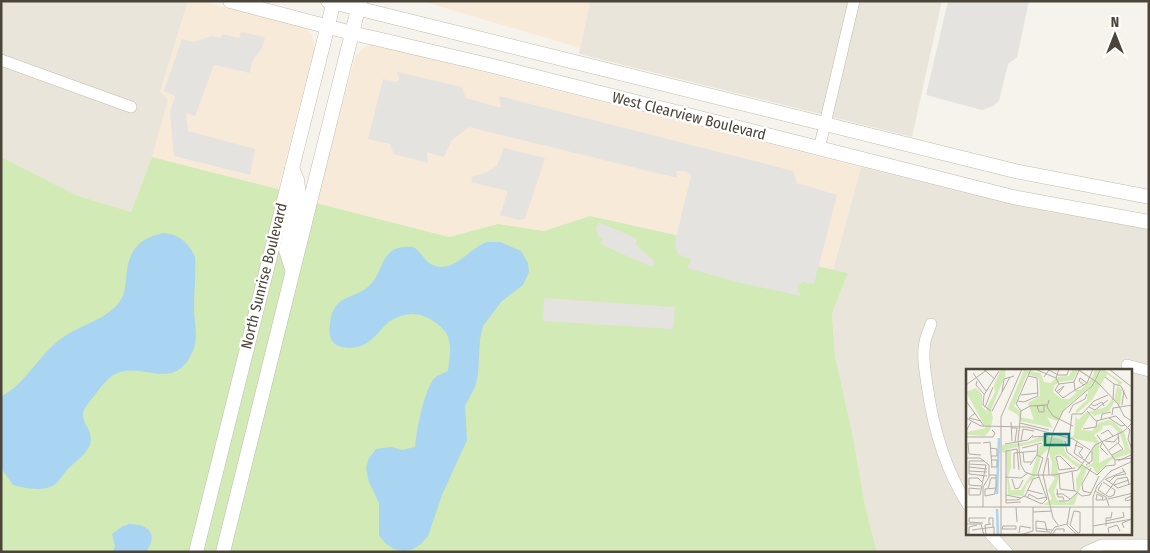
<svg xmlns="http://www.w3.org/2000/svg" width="1150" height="553" viewBox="0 0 1150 553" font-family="'Fira Sans Condensed',sans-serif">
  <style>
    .residential { fill: #eae5da; fill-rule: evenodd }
    .commercial { fill: #f7ead8 }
    .green { fill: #d2eab5 }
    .parking { fill: #e5e3e0 }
    .water { fill: #a9d4f2 }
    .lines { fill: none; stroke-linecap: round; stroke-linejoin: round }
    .minor-casing { stroke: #c2bbae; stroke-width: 12 }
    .tertiary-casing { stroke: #c2bbae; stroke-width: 15 }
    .minor { stroke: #fff; stroke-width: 11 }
    .tertiary { stroke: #fff; stroke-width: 14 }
    .labels { text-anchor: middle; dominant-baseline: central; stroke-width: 4.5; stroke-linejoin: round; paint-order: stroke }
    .street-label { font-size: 15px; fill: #4b4439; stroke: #fff }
    .inset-river { fill: none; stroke: #a9d4f2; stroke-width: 2.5 }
    .inset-road { fill: none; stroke: #b2ada4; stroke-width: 1 }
    .view { fill: #0f766e; fill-opacity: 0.15; stroke: #0f766e; stroke-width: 2.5 }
    .inset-edge { fill: none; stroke: #4b4439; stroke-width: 2.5 }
  </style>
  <rect width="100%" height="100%" fill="#f6f3ec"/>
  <g class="residential">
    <polygon points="1,1 188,1 160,92 169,99 152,157 131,212 76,195 1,157"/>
    <polygon points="590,1 942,1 912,137 579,54"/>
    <path d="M861 167 1030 208 1149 228V552H877L865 505 852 431 835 356 832 313 848 273 833 270ZM968 370H1131V534H968Z"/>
  </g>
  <g class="commercial">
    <polygon points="188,1 200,1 300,26 308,30 312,36 314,42 314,50 278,189 152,157 168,99 160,92"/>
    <polygon points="422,1 590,1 580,48"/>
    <polygon points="371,45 380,46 861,167 833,270 590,216 544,231 498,224 449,237 316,203 355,57 363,48"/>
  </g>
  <polygon class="green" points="1,157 76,195 131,212 152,157 278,189 316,203 449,237 498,224 544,231 590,216 848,273 832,313 835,356 852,431 865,505 877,552 1,552"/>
  <g class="parking">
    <polygon points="948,1 1029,1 1017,57 1008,64 999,101 993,106 982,110 926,95"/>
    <polygon points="241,32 265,37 262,48 252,62 250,73 214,65 195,116 186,113 188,131 255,149 250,175 174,156 170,112 175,96 164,91 182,39 193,42 212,36 221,38 222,34 239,38"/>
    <polygon points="397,72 462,87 466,98 501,108 499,96 793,171 797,183 837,195 814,284 803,282 799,284 797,288 801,296 736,282 687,268 691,259 680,255 676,250 675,242 691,176 689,173 685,171 676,171 677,178 469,127 452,140 444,157 427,152 428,163 394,154 390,144 368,139 383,79 397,82 399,80"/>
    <polygon points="504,148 545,158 525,219 518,220 500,215 508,191 471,182 473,176 485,173 497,166"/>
    <polygon points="599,222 637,239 636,245 655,262 652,267 600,244 603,239 598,236 596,228"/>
    <polygon points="544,298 675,307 673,329 543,321"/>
  </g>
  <g class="water">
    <path d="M163 233C179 234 189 243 195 257 196 275 194 293 194 311 195 326 199 341 191 355 172 393 140 359 113 375 104 381 97 393 90 401 74 419 90 423 91 439 91 452 74 462 66 471 61 477 58 484 50 487 39 491 24 488 13 485L1 468V397C5 394 10 391 14 388 31 373 43 352 62 338 79 325 107 320 120 301 125 295 125 287 126 279 128 253 136 239 163 233Z"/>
    <path d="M487 242H500L521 251 528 263 529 272 523 285 501 302 483 326 480 339 478 375 475 387 465 406 467 440 442 495 428 536 421 544 413 549 404 551 394 549 385 543 379 535V503L369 482 366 468 369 458 376 449 391 447 402 450 415 447C416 433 425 383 437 376 440 374 445 373 448 371 449 360 452 348 448 337 446 331 441 327 436 323 421 312 407 311 390 321 381 328 375 339 365 344 357 349 340 350 333 342 329 338 329 329 330 324 333 292 355 301 371 284 385 269 380 244 413 247 422 251 424 262 433 265 454 274 469 248 487 242Z"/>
    <path d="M129 524C148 524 159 534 146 552H113L115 546 112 534 123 526Z"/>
  </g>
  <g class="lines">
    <defs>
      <g id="minor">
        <polyline points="1,60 131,107"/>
        <polyline points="819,149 854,1"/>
        <path d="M931 324C929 330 926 336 925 342 922 356 925 371 927 385 933 427 944 468 968 505"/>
        <polyline points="1127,365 1149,371"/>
        <polyline points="990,534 1007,552"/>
        <polyline points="1086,552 1102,545 1149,545"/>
      </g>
      <g id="tertiary">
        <polyline points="230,1 352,33 493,66 1013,197 1149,222"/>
        <polyline points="328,1 1015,171 1149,197"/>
        <polyline points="292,168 297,180 299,195 286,250 292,269"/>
        <polyline points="196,552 334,1"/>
        <polyline points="223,552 360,1"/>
      </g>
    </defs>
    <use href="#minor" class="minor-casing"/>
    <use href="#tertiary" class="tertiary-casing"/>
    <use href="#minor" class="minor"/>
    <use href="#tertiary" class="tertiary"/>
  </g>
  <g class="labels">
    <g class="street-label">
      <text transform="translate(689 116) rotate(14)">West Clearview Boulevard</text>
      <text transform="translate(264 276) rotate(-76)">North Sunrise Boulevard</text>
    </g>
  </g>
  <g transform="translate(966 369)">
    <rect width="166" height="166" fill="#f6f3ec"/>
    <path d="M35 0H40L39 7 25 41 27 49 24 61 19 67 1 66V63L20 59 0 23 10 19 16 25V38L23 44 20 40 29 23 28 16ZM107 0H113L126 9 129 0H135L124 18 101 37 91 52 81 48 87 59 54 52 52 46 42 40 58 1 75 4 78 13 85 14 91 8 103 7ZM112 1 126 10 114 21H109L110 24 103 30H96L87 23 88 17 93 13 107 11ZM61 5 73 9 74 27 62 34 68 51 54 48 55 43 48 37ZM137 0 157 14 151 17 156 21 154 37 149 32 143 42 128 47 125 44 115 61 126 62 133 54 142 51 148 53 158 63 165 84 145 91 131 105 126 97 121 99 108 136H77L86 130 82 121 89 109 85 106 86 94 82 80 75 87 70 107 61 115 57 127 42 126 40 84 36 83V76L62 73 76 67 91 69 97 71 99 83 105 90 119 98 127 94 126 79 130 74 104 69 108 66 110 41 121 31 122 22ZM141 5 152 13 148 32 146 30 140 38 119 44 112 51 109 46 126 31ZM145 56 154 65 159 80 133 94V73L128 66 137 60 136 57ZM76 72 78 74 74 77 65 106 55 121H45L42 107 45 99V82L39 81ZM94 85 115 101 110 110 111 124 102 134 91 131 88 123 93 108 89 87Z" fill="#d2eab5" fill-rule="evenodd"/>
    <path class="inset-river" d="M31 125 33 69M31 140 32 166"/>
    <path class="inset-road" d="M17 0 29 10M69 0 90 9M111 0 132 14 152 35 158 47 167 53M143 0 167 19M7 4 20 22M78 8 83 1 92 6H101L103 0M139 8 148 15 147 31M11 12 10 16 18 25M93 15 89 21 97 29 109 21M93 15 90 9 93 0M93 15 108 13M148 15 155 17 161 30M0 16 22 0M118 16 113 12 114 9 121 14M109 21 121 14 127 0M109 21 108 13 113 1M36 23 38 10 48 7M90 23 98 17 92 25M55 26 72 24M83 31 81 38 87 47 107 57M0 32 18 57M51 32 58 33 72 27 71 9 62 7M125 35 128 37 136 33 138 37M156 36 158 21M78 37V43H73L71 37 79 36M19 38 27 18M123 38 129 41 142 31M25 42 17 36 18 26 33 2M26 42 44 8M55 42 52 71 55 96 59 103 67 106H88L112 101 129 76 158 62 167 53M55 42 50 35 65 0M55 42 64 37 81 36M121 42 130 52 150 47 164 61 162 70 167 83M9 44 3 49 15 52M103 44 107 36 119 30 121 25M146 46 147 39 167 36M0 49 15 57 61 58 107 70 124 81M143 49 155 57 159 56M135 51 136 45 145 43M45 53 46 72M54 54 83 61M45 59H51L49 73M117 60 130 58 131 52M135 65 142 61 147 67M131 66 149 91M0 68H27L29 64 26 61M66 68 82 67M103 70 106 45H116L128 32 142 26M55 72 57 60 68 62M99 72 101 83 116 94M111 72 108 84 124 95M139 72 148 73 153 67M17 74 24 73 26 98M136 74 134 78 142 86M39 75 62 71 67 66M109 76 117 79 113 84 117 89M24 79 31 80V87H25M56 79 76 74M143 81 153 73 152 64M57 83 58 93H66M15 86 3 85 2 74H15M71 86 77 89 72 105 81 130M146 86 157 80 152 74M0 89H14L23 96V108L17 118V138M82 89 83 106M149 91 167 89M18 92H3V105L21 107M152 92 165 86 166 89M3 95 20 96 14 126H3V119L14 120M64 96 71 86 72 76M116 96 131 106 140 97 149 96V91M120 96 126 92V82M3 98 21 100M25 98H31V91H26M48 100V84L70 82M53 101 51 80 40 82V134L55 133M93 101 90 88 94 87 106 99M93 101 109 99M3 102 21 103M106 102 108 121 116 127 124 126 133 107M93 104 94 120 109 122M23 106H30V119L29 122V125L19 127V120L30 119M39 108 55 109 62 104M46 110 49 120 53 119 57 111M139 110 152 119 167 114M140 110 159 102M143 113 149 107 160 105 156 99M136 114 132 121 143 128 148 126 149 121 137 113M148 116 163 111M15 117 3 116V109H12L16 113M22 120 25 109H30M91 120 92 128H97L98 131M61 121 77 125M129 122 140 128 143 137M125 124 117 122 116 115 125 99M90 125H97L104 130M140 125 151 110 161 108 163 115M40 126 55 129M167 126 159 130 160 132 167 130M59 127 67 110 73 108M62 128 63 125 72 130 80 128M142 130 167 124M40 131H52L58 127 76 135 81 130M136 131 137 128 131 125 130 131H138L141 129M93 132H102L111 124M0 138H167M50 138 51 153M104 138 101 156 111 166M67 143 86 142M140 152 158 148 157 143M17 154 3 153V149H20M0 155H15L18 166M23 155V149H27V158M92 156 87 149 77 106 87 63 97 42 126 17 135 0M37 157H50V160H36ZM127 157 166 150 156 154 158 159M140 157V149H145L146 143M70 159 86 161M6 161 28 158V166M81 162 79 153 70 152V162L84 163M53 164 54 157 65 159M143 164 142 159 151 156 154 162M0 166V62L5 53M3 166V158L11 156M20 166 19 156 25 155M35 166V48L56 0M54 166 67 162V138M83 166 89 158 101 155M86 166 90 160H98V163M111 166 114 163V143L108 142 104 156 112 164M127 166V128L131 117 145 102 167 92"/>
    <path class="view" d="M79 65H103V76H79Z"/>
    <rect width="166" height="166" class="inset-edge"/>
  </g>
  <rect width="1150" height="553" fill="none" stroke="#4b4439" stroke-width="5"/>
  <g transform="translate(1115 35)" stroke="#ffffff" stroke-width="4" paint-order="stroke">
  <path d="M0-4L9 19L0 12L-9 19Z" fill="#4b4439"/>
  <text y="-8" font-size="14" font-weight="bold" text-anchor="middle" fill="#4b4439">N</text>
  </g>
</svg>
